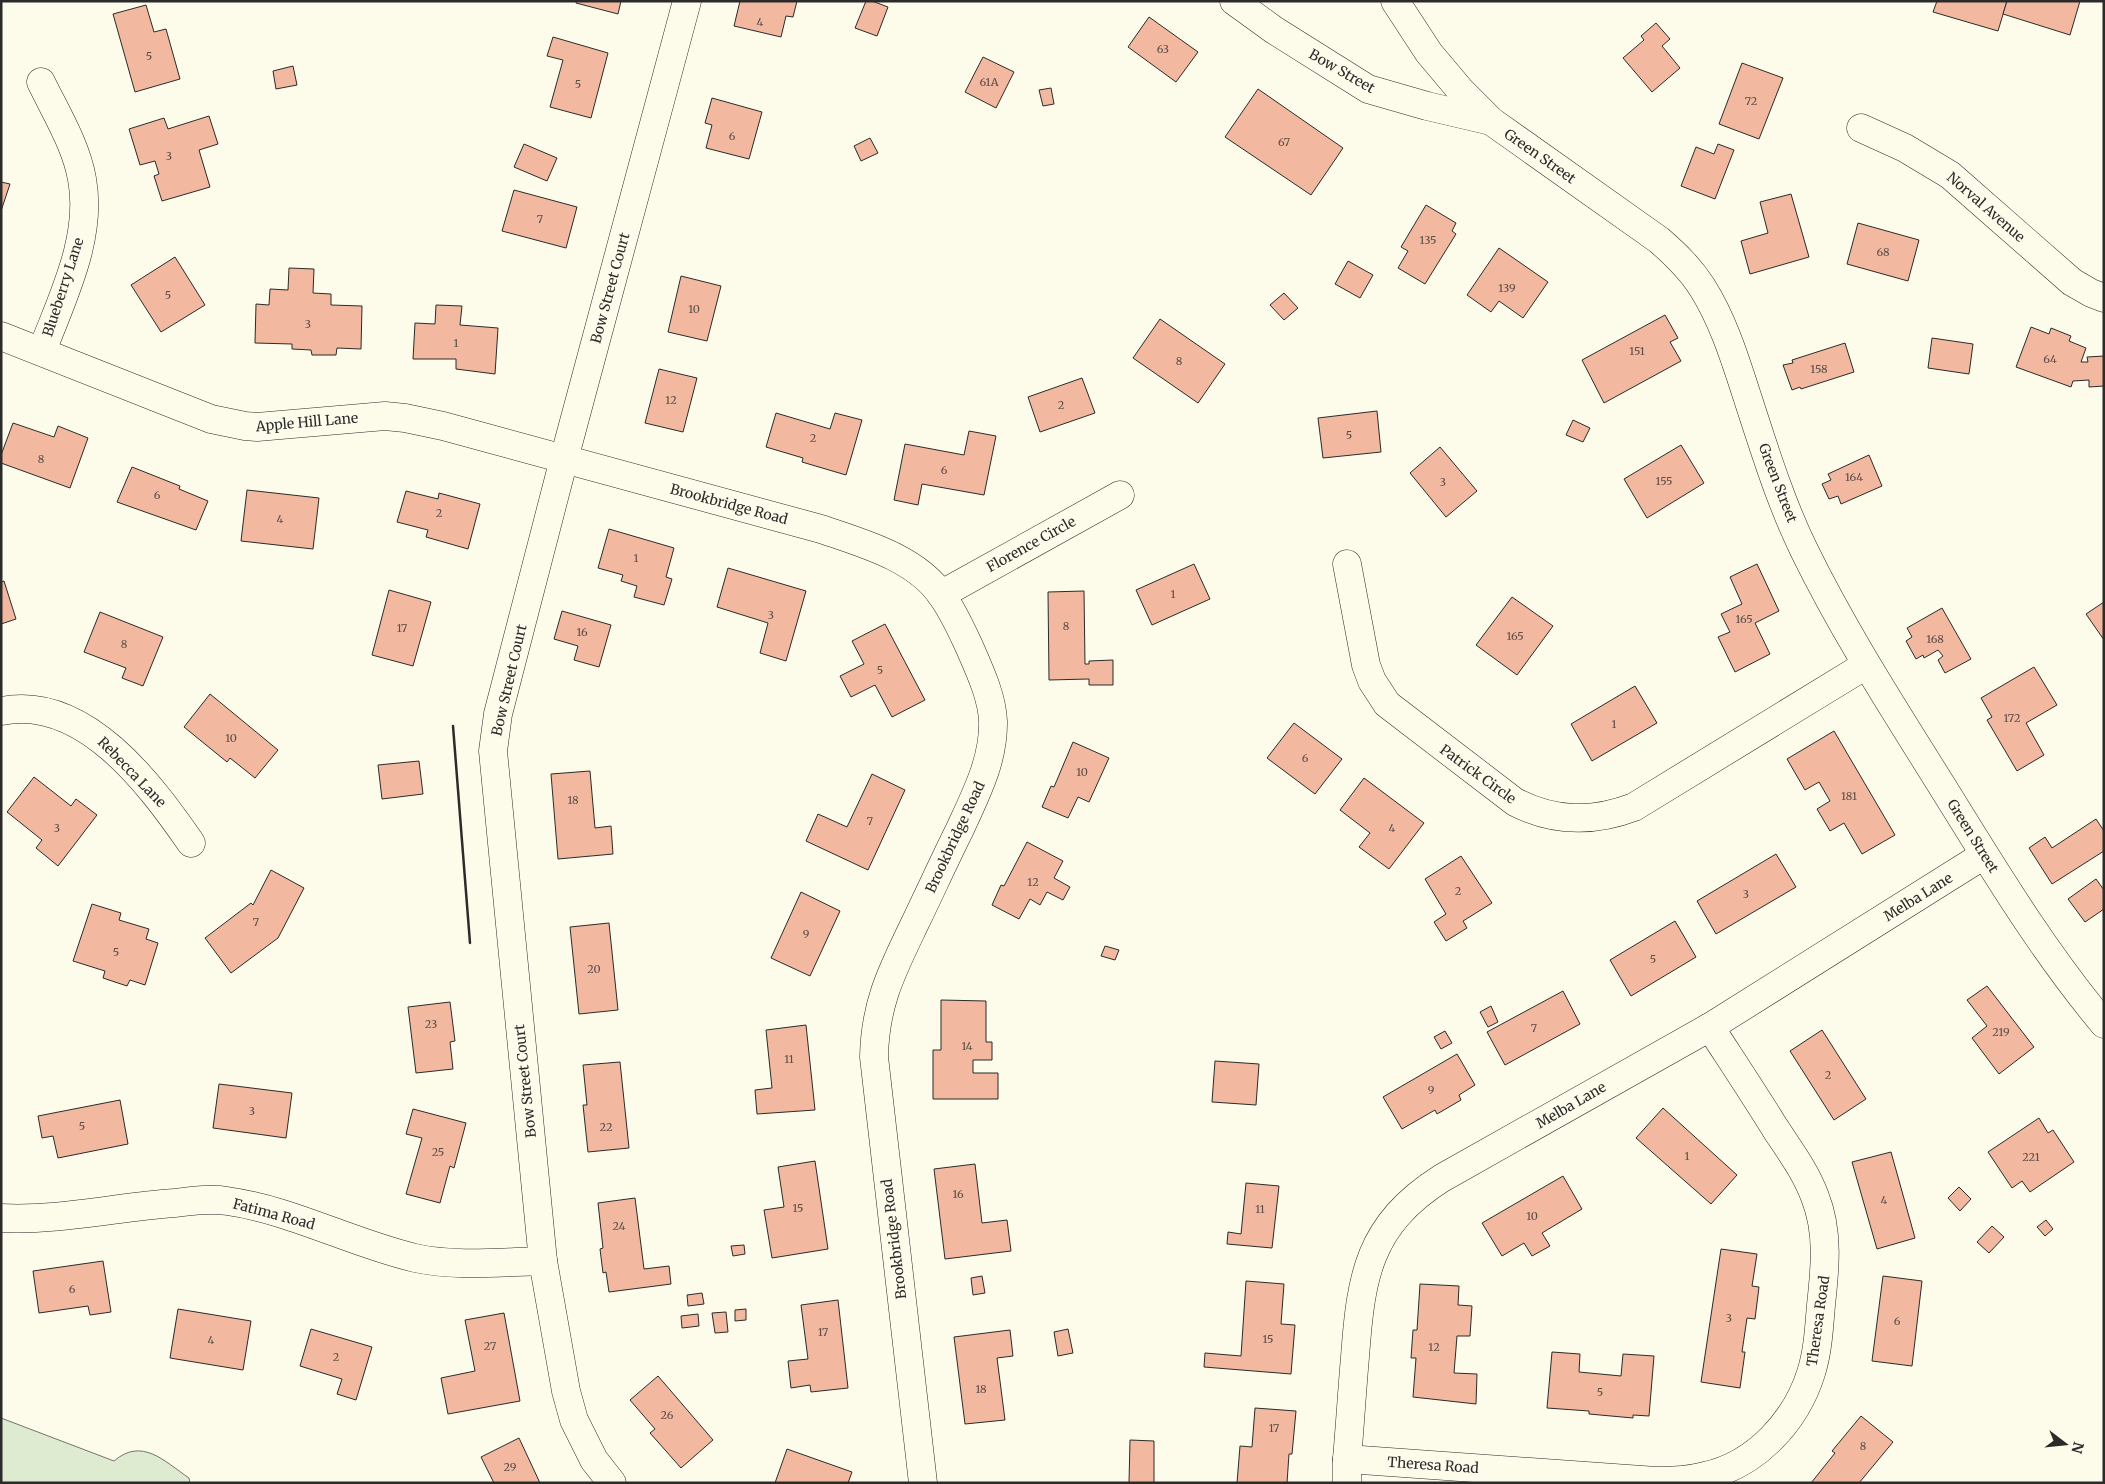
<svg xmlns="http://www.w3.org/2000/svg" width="2105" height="1484" viewBox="0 0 2105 1484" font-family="Merriweather,serif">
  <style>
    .green { fill: #deebd1; stroke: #74746e }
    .building { fill: #f2b8a0; stroke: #2b2b2b }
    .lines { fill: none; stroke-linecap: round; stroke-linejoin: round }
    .minor-casing { stroke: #2b2b2b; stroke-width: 29 }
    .tertiary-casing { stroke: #2b2b2b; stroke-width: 29 }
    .minor { stroke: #fdfbea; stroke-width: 28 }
    .tertiary { stroke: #fdfbea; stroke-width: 28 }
    .wall { stroke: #2b2b2b; stroke-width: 2.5 }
    .labels { text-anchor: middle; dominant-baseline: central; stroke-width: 4; stroke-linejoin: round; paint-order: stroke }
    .number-label { font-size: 11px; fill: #5d4e48 }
    .street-label { font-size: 14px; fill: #2b2b2b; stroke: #fdfbea }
  </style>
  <rect width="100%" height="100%" fill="#fdfbea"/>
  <path class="green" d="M1 1418 114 1461C142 1437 164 1461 189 1478L190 1483H1Z"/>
  <g class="building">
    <polygon points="576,1 621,1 618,14 576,3"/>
    <polygon points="740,1 797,1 793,17 786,16 781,37 734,26"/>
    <polygon points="866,1 872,1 888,7 877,36 855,28"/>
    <polygon points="1937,1 2007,1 1998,31 1933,12"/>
    <polygon points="2007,1 2080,1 2070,35 2003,14"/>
    <polygon points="146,5 154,32 166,29 180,79 135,92 113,14"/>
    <polygon points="1149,17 1198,52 1176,82 1128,47"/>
    <polygon points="1656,23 1670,39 1662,46 1680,68 1652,92 1623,58 1644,40 1641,36"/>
    <polygon points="553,37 608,53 591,118 550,107 563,60 547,56"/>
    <polygon points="983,57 1014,72 996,108 965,92"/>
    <polygon points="1742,63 1783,78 1759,139 1719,124"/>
    <polygon points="293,66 297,85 276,89 273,71"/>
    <polygon points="1051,88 1054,104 1043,106 1039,90"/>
    <polygon points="1258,89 1343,148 1311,195 1225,137"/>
    <polygon points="712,98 762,112 749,159 706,148 712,125 705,123"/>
    <polygon points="209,116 218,144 199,150 210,187 162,201 154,176 159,174 155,161 140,165 129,129 164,118 168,129"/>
    <polygon points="870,138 878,153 861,161 854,146"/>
    <polygon points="524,144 557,158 547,181 514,167"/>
    <polygon points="1718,144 1734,150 1715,199 1681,186 1696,147 1714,154"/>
    <polygon points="1,182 10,184 1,211"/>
    <polygon points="514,190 577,207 566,248 502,231"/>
    <polygon points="1791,194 1809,257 1750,274 1741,241 1768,233 1760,202"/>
    <polygon points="1426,205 1456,223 1452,231 1456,234 1425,284 1398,268 1408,251 1401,247"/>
    <polygon points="1858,223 1919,240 1908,281 1847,264"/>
    <polygon points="1499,248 1548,282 1523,318 1499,301 1491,312 1467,295"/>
    <polygon points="175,257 205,305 161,332 131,285"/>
    <polygon points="1348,261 1373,275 1360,298 1335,284"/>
    <polygon points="289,268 314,269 313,293 331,294 331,305 362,306 361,349 337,348 336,355 312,355 311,350 292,349 292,344 255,343 256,304 269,305 270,289 288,290"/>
    <polygon points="681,276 721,286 707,341 668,332"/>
    <polygon points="1284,293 1298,308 1284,320 1270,305"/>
    <polygon points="436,305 462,306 460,325 498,328 495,374 456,369 456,359 413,359 415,323 435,324"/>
    <polygon points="1665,315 1678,338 1670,342 1681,361 1604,403 1582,360"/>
    <polygon points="1160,319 1225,364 1198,403 1133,358"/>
    <polygon points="2031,327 2049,334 2051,328 2071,336 2069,341 2086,348 2081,362 2088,362 2087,357 2104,356 2104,386 2089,387 2089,380 2073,381 2071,387 2016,367"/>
    <polygon points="1932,338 1973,344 1969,374 1928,368"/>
    <polygon points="1845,343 1854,372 1801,389 1800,387 1792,390 1783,365 1793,363 1792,360"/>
    <polygon points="659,369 697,378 683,432 645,423"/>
    <polygon points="1082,378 1095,413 1040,432 1028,397"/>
    <polygon points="1377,411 1381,452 1323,458 1318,418"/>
    <polygon points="776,413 830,429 835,413 862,420 846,475 802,462 803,458 766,447"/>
    <polygon points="1573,420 1590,428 1583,442 1566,435"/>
    <polygon points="13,423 54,437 58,426 88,438 70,488 1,463 1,455"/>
    <polygon points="969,431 996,436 984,495 922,484 918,505 894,500 905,444 964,455"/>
    <polygon points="1681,445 1704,483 1647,518 1624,479"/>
    <polygon points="1440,447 1477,491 1446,517 1410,473"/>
    <polygon points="1869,455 1882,486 1841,504 1838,496 1829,499 1822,484 1831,480 1828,474"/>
    <polygon points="132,467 180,486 179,489 208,501 196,530 117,502"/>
    <polygon points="247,490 319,498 313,549 241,541"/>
    <polygon points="406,491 438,499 439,493 480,504 468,549 426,537 428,530 397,522"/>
    <polygon points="609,529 674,548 666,577 672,579 664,605 634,597 637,586 621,581 623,575 598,568"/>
    <polygon points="1194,564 1210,599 1152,625 1136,590"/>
    <polygon points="1757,564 1779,611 1755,623 1770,654 1735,672 1718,637 1730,632 1721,614 1742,604 1730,577"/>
    <polygon points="728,568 806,591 786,661 760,653 768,623 717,607"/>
    <polygon points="4,581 16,619 1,624 1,582"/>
    <polygon points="389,590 431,602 413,666 372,655"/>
    <polygon points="1084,591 1085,664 1089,664 1089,661 1113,660 1113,685 1089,685 1089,679 1049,680 1048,592"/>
    <polygon points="1512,597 1553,626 1517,675 1476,645"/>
    <polygon points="2104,602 2104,640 2086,614"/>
    <polygon points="1942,608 1971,659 1945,673 1938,660 1943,656 1938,650 1924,658 1923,655 1916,659 1906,641 1912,637 1907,628"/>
    <polygon points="562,611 611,625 599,667 574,660 578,646 554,639"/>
    <polygon points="100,612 163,637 143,686 122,678 126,668 84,652"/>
    <polygon points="885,624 925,700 892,717 875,685 851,697 840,676 864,664 852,641"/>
    <polygon points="2034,667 2057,705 2026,723 2044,755 2017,771 1987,720 1992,717 1981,698"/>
    <polygon points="1635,686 1657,723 1592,761 1571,724"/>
    <polygon points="210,694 278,750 255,778 230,758 227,762 184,727"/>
    <polygon points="1294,723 1342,759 1315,794 1267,758"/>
    <polygon points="1834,731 1895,835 1862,854 1844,823 1830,831 1817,809 1830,801 1819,782 1805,790 1787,759"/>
    <polygon points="1073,742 1109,758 1089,802 1078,797 1068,818 1042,807 1051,786 1054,787"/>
    <polygon points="419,761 423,794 382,799 378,765"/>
    <polygon points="590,771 595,828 611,826 613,854 558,859 551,774"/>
    <polygon points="872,774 905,790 868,870 806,841 818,814 847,827"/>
    <polygon points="34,777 71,806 76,799 97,815 58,866 36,848 42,840 7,812"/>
    <polygon points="1364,778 1424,823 1389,869 1359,847 1370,833 1340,810"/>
    <polygon points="2096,819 2104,831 2104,851 2052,884 2029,848 2045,837 2052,848"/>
    <polygon points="1027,842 1063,861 1054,878 1070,887 1063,900 1047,892 1040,905 1030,899 1019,919 992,905 1001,885 1004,886"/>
    <polygon points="1776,854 1796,887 1716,934 1697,901"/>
    <polygon points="1461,856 1492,903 1463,921 1467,928 1446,941 1434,922 1446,914 1425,879"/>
    <polygon points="271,870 304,888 278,938 231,973 205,938 251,903 253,905"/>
    <polygon points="2096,879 2104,890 2104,909 2085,922 2068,899"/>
    <polygon points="801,892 840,911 810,976 771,958"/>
    <polygon points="92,904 121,913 119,920 149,929 146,939 158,943 145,985 130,980 127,986 103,978 105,971 73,961"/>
    <polygon points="1675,921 1696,957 1631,996 1610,960"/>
    <polygon points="609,923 618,1010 579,1014 570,927"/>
    <polygon points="1105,946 1119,950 1115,960 1101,956"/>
    <polygon points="1987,986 2034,1047 1999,1074 1972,1038 1987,1026 1967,1000"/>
    <polygon points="1563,991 1580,1024 1505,1065 1487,1032"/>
    <polygon points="941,1000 986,1001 986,1042 992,1042 992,1060 973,1060 973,1073 998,1073 998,1099 933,1099 933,1050 941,1050"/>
    <polygon points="450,1002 455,1041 450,1042 453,1069 416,1073 408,1007"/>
    <polygon points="1491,1006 1498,1022 1488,1027 1480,1012"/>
    <polygon points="806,1025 815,1110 757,1114 755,1090 772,1088 766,1030"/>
    <polygon points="1822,1030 1866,1099 1834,1120 1790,1051"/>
    <polygon points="1445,1031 1452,1043 1441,1049 1434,1037"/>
    <polygon points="1457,1054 1475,1085 1459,1095 1461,1100 1437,1114 1435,1110 1402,1129 1383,1097"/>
    <polygon points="1215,1061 1259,1064 1256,1105 1212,1102"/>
    <polygon points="620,1062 629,1148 588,1152 583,1105 587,1105 583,1065"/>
    <polygon points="219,1084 292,1093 286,1138 213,1128"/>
    <polygon points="120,1100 128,1144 58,1158 53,1136 42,1138 38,1116"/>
    <polygon points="1663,1108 1737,1175 1711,1204 1636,1138"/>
    <polygon points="413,1109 466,1123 454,1168 450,1166 440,1203 406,1194 422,1138 406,1134"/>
    <polygon points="2039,1118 2048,1133 2053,1130 2074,1162 2030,1192 2022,1181 2012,1188 1988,1152"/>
    <polygon points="1891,1152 1915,1238 1877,1249 1852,1162"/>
    <polygon points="815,1161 828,1249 772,1258 764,1210 784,1207 778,1167"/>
    <polygon points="975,1164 982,1223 1007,1220 1011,1251 945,1259 934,1169"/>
    <polygon points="1563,1176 1582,1209 1542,1233 1550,1246 1532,1256 1524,1243 1502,1256 1482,1223"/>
    <polygon points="1246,1183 1279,1186 1272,1248 1227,1244 1228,1232 1241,1234"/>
    <polygon points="1959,1187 1971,1199 1960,1211 1948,1198"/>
    <polygon points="635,1198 644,1269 669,1266 671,1284 609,1292 606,1272 603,1273 600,1249 603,1248 598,1203"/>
    <polygon points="2046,1220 2053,1229 2045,1236 2037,1227"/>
    <polygon points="1992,1226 2004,1237 1989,1253 1977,1242"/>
    <polygon points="744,1245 745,1254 733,1256 731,1246"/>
    <polygon points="1721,1249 1757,1254 1752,1286 1759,1287 1755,1319 1747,1318 1742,1352 1745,1352 1740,1388 1701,1382"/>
    <polygon points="103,1261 111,1312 90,1315 88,1306 39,1313 33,1271"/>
    <polygon points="982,1276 985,1293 973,1295 971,1278"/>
    <polygon points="1883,1276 1922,1281 1912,1366 1872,1361"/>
    <polygon points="1246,1281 1284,1284 1281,1324 1295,1325 1291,1374 1204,1367 1205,1353 1241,1356"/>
    <polygon points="1420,1284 1459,1286 1458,1305 1472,1306 1470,1336 1457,1336 1454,1373 1477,1374 1476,1404 1413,1397 1416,1358 1411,1358 1413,1330 1417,1330"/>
    <polygon points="702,1293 704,1304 688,1306 687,1295"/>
    <polygon points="838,1300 848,1388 811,1392 810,1385 791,1388 788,1361 808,1359 801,1305"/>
    <polygon points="178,1309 251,1321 243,1370 170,1358"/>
    <polygon points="746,1309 746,1320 735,1321 735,1310"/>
    <polygon points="726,1312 728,1332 715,1333 712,1313"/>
    <polygon points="504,1313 520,1401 448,1414 441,1378 475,1371 465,1320"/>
    <polygon points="698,1314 699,1326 682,1328 681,1316"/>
    <polygon points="311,1329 372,1347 356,1400 337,1394 342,1379 300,1366"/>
    <polygon points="1068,1329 1073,1353 1058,1356 1054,1332"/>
    <polygon points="1010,1330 1013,1356 997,1358 1005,1420 965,1424 954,1337"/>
    <polygon points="1552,1352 1580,1354 1579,1372 1621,1376 1623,1354 1654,1356 1649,1416 1633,1415 1633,1418 1589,1414 1589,1411 1547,1408"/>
    <polygon points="658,1376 713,1440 681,1468 650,1433 655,1429 630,1400"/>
    <polygon points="1255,1408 1296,1411 1292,1454 1289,1454 1287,1483 1237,1483 1240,1446 1252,1447"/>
    <polygon points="1861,1416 1893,1442 1859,1483 1811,1483 1835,1453 1832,1451"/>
    <polygon points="519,1438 540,1483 494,1483 481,1457"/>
    <polygon points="1130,1440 1154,1441 1154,1483 1129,1483"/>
    <polygon points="787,1449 852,1472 848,1483 775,1483"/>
  </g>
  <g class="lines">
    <defs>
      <g id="minor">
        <polyline points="1234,1 1274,30 1368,89 1427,106 1491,121"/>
        <path d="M41 82C56 113 76 145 82 179 93 238 62 298 42 351"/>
        <polyline points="1861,128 1905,148 1950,175 2072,282 2091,293 2104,298"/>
        <path d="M1 336 211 419 245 426 257 427 385 416 405 418 443 426 821 529C862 543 917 558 942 596 953 611 961 629 969 646 979 669 992 696 993 721 994 760 976 794 960 829 945 859 931 890 916 921 893 969 875 1002 874 1057L923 1483"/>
        <path d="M1347 564 1366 665 1372 681 1387 704 1515 802C1554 822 1592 823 1634 807L1866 665"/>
        <polyline points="942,594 1120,495"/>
        <path d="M1 711C84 694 150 784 191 843"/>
        <path d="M1 1218C59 1221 117 1207 174 1203 191 1201 210 1198 227 1201 292 1210 351 1243 415 1258 456 1267 501 1262 543 1261"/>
        <path d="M1347 1459 1656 1481C1673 1481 1689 1480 1705 1476 1756 1465 1796 1421 1811 1373 1818 1351 1819 1328 1821 1305 1825 1269 1829 1232 1815 1197 1806 1172 1790 1151 1775 1128 1754 1094 1732 1061 1710 1027"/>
        <polyline points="612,1483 594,1460 574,1420 566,1391 543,1261 493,751 498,714 564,459 687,1"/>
        <path d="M1347 1483V1459C1350 1425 1352 1391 1355 1357 1361 1276 1368 1225 1442 1178L1710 1027 1984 855"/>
      </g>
      <path id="tertiary" d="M1395 1 1429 53 1461 91 1491 121 1659 240C1675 254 1690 268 1702 287 1723 320 1735 359 1747 396 1764 448 1780 501 1804 550 1844 632 1894 709 1942 786 1993 868 2042 950 2104 1024"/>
    </defs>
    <use href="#minor" class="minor-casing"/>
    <use href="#tertiary" class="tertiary-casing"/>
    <use href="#minor" class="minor"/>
    <use href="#tertiary" class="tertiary"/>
    <polyline class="wall" points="453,726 470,943"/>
  </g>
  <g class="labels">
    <g class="number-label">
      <text x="760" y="22">4</text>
      <text x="1163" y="49">63</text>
      <text x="149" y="56">5</text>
      <text x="989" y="82">61A</text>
      <text x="578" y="84">5</text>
      <text x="1751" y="101">72</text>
      <text x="732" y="136">6</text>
      <text x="1284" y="142">67</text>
      <text x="169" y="156">3</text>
      <text x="540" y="219">7</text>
      <text x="1428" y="240">135</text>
      <text x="1883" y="252">68</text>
      <text x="1507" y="288">139</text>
      <text x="168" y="295">5</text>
      <text x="694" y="309">10</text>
      <text x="308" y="324">3</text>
      <text x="456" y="343">1</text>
      <text x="1637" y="351">151</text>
      <text x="2050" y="359">64</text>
      <text x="1179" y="361">8</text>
      <text x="1819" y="369">158</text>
      <text x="671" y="400">12</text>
      <text x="1061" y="405">2</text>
      <text x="1349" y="435">5</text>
      <text x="813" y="438">2</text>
      <text x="41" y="459">8</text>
      <text x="944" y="470">6</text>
      <text x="1854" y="477">164</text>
      <text x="1664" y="481">155</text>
      <text x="1443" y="482">3</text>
      <text x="157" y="495">6</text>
      <text x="439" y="513">2</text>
      <text x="280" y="519">4</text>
      <text x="636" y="558">1</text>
      <text x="1173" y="594">1</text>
      <text x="771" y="615">3</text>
      <text x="1744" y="619">165</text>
      <text x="1066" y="626">8</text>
      <text x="402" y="628">17</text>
      <text x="582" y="632">16</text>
      <text x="1515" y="636">165</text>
      <text x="1935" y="639">168</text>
      <text x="124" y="644">8</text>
      <text x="880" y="670">5</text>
      <text x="2012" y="718">172</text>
      <text x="1614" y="724">1</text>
      <text x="231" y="738">10</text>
      <text x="1305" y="758">6</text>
      <text x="1082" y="772">10</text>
      <text x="1849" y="796">181</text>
      <text x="573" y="800">18</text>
      <text x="870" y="821">7</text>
      <text x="57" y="828">3</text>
      <text x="1392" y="828">4</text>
      <text x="1033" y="882">12</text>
      <text x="1458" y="891">2</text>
      <text x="1746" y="894">3</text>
      <text x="256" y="922">7</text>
      <text x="806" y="934">9</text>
      <text x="116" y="952">5</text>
      <text x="1653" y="959">5</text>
      <text x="594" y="969">20</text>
      <text x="431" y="1024">23</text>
      <text x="1534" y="1028">7</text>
      <text x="2001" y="1032">219</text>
      <text x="967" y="1046">14</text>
      <text x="789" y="1059">11</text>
      <text x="1828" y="1075">2</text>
      <text x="1431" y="1090">9</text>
      <text x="252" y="1111">3</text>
      <text x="82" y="1126">5</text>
      <text x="606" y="1127">22</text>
      <text x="438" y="1152">25</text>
      <text x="1687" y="1156">1</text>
      <text x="2031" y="1157">221</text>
      <text x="958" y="1194">16</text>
      <text x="1884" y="1200">4</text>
      <text x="798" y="1208">15</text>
      <text x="1260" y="1209">11</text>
      <text x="1532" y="1216">10</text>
      <text x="619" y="1226">24</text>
      <text x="72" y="1289">6</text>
      <text x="1729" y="1318">3</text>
      <text x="1897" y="1321">6</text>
      <text x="823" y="1332">17</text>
      <text x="1268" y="1339">15</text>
      <text x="211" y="1340">4</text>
      <text x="490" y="1346">27</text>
      <text x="1434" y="1347">12</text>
      <text x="336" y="1357">2</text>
      <text x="981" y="1389">18</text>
      <text x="1600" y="1392">5</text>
      <text x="667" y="1415">26</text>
      <text x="1274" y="1428">17</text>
      <text x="1863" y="1446">8</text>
      <text x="510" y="1467">29</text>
    </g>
    <g class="street-label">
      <text transform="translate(1342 71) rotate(30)">Bow Street</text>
      <text transform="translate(1540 156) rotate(35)">Green Street</text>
      <text transform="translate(1986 207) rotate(41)">Norval Avenue</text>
      <text transform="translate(63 287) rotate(-72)">Blueberry Lane</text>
      <text transform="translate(610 288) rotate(-75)">Bow Street Court</text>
      <text transform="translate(307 422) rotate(-5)">Apple Hill Lane</text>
      <text transform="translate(1778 483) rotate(69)">Green Street</text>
      <text transform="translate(729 504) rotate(15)">Brookbridge Road</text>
      <text transform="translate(1031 544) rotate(-29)">Florence Circle</text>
      <text transform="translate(509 680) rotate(-77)">Bow Street Court</text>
      <text transform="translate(132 772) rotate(46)">Rebecca Lane</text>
      <text transform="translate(1478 774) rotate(36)">Patrick Circle</text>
      <text transform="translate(1973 836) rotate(58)">Green Street</text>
      <text transform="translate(955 837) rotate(-65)">Brookbridge Road</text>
      <text transform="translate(1918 897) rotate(-32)">Melba Lane</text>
      <text transform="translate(525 1081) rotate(-96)">Bow Street Court</text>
      <text transform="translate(1571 1105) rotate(-30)">Melba Lane</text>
      <text transform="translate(274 1214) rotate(15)">Fatima Road</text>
      <text transform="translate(894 1239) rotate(-97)">Brookbridge Road</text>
      <text transform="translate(1818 1321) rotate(-82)">Theresa Road</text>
      <text transform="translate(1433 1465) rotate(4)">Theresa Road</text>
    </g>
  </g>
  <rect width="2105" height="1484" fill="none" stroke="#2b2b2b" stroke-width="5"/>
  <g transform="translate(2065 1444) rotate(106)" stroke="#fdfbea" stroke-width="4" paint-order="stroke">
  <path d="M0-4L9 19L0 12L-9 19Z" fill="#2b2b2b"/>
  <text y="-8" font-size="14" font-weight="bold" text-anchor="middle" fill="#2b2b2b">N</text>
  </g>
</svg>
